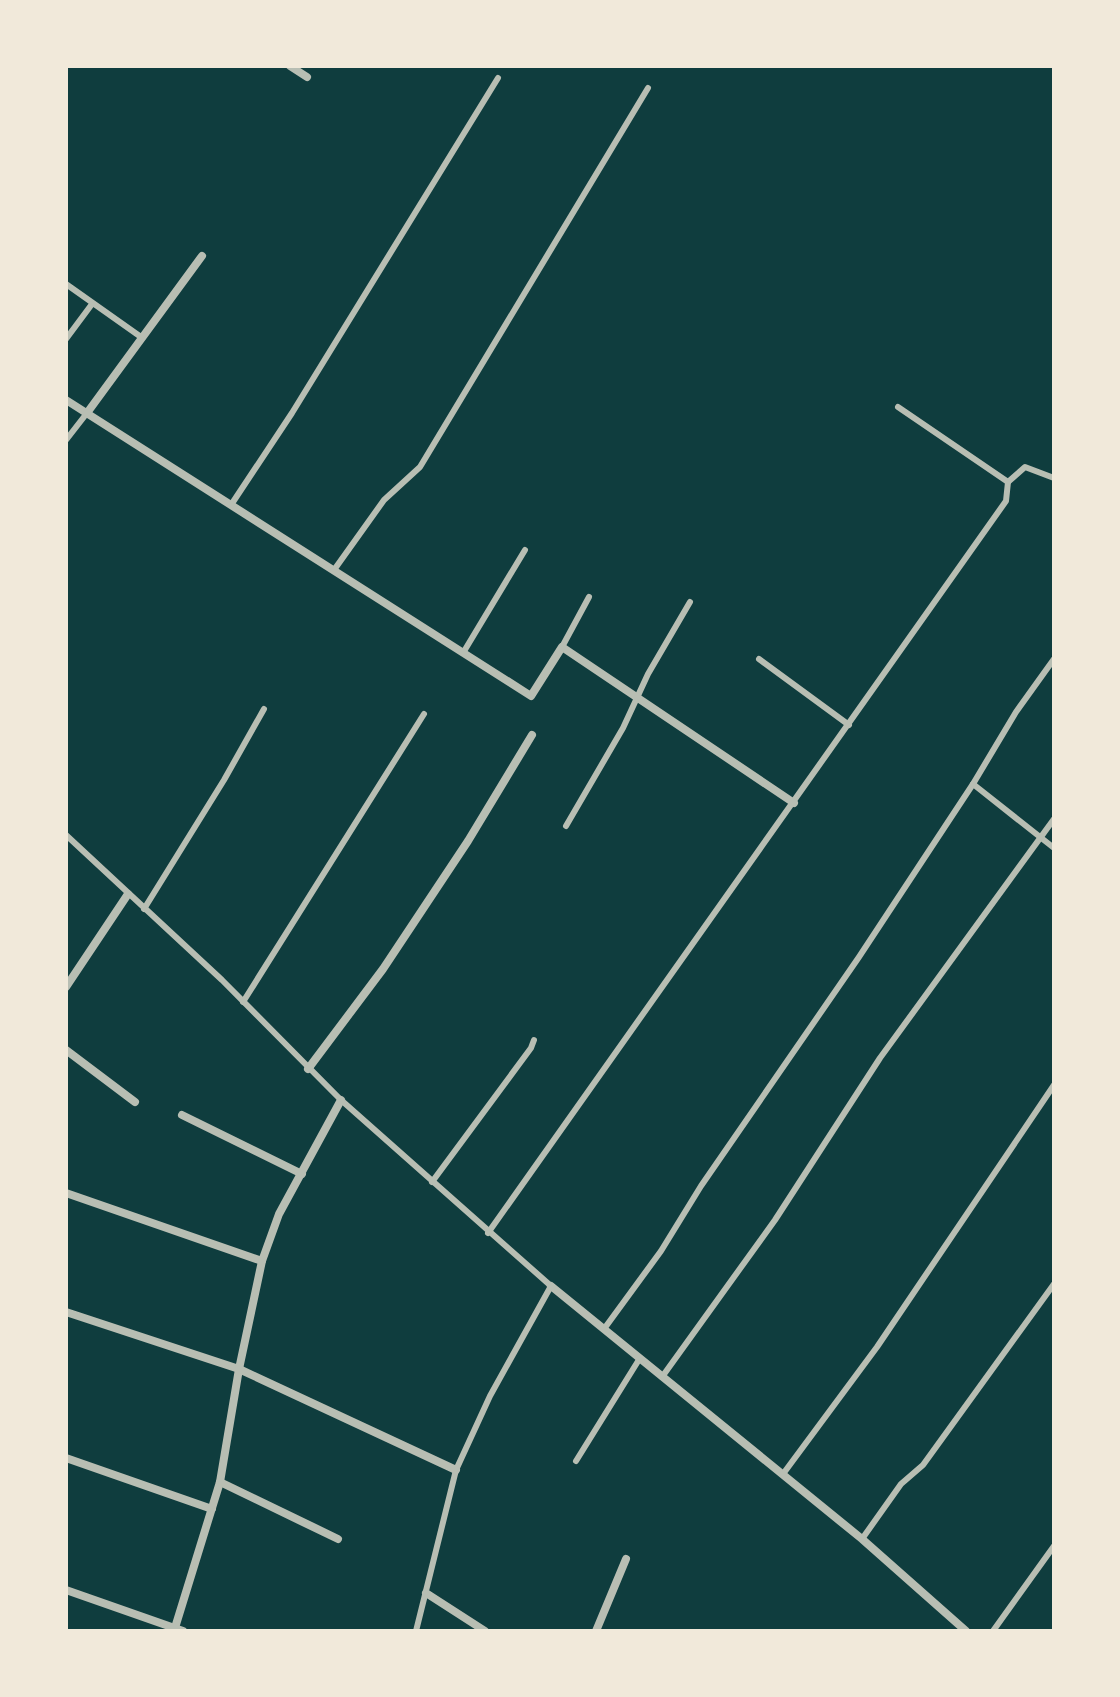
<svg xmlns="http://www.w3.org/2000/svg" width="1120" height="1697" viewBox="0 0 1120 1697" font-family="Overpass,sans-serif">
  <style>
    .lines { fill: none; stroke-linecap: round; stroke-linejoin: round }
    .service { stroke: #b8beb3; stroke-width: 6 }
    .minor { stroke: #b8beb3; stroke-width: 8 }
  </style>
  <rect width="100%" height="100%" fill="#0f3d3e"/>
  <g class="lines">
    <g class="service">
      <polyline points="66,284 141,337"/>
      <polyline points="66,339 92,304"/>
      <polyline points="66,440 87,413"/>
      <polyline points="1008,482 1025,467 1054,478"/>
      <polyline points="231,505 292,413 498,78"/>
      <polyline points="334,570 384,500 420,467 648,88"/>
      <polyline points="562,647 589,597"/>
      <polyline points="463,653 525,550"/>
      <polyline points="759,659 849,725"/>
      <polyline points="973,784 1054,848"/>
      <polyline points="566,826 623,728 648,674 690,602"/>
      <polyline points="66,835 222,980 341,1100 551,1286 490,1396 456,1470 416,1631"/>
      <polyline points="144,909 224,780 264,709"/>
      <polyline points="243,1002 424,714"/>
      <polyline points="432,1182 531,1048 534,1040"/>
      <polyline points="488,1233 1006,501 1008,482 898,407"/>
      <polyline points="604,1329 661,1251 701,1186 859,957 973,784 1016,712 1054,659"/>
      <polyline points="662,1377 775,1220 880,1058 1054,819"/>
      <polyline points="576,1461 640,1358"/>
      <polyline points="783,1474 877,1347 1054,1085"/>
      <polyline points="862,1539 901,1484 923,1465 1054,1284"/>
      <polyline points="993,1631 1054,1546"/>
    </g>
    <g class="minor">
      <polyline points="290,66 307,77"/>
      <polyline points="66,400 531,696 562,647 794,803"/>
      <polyline points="87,413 202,256"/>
      <polyline points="66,987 128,894"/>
      <polyline points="66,1050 135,1102"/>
      <polyline points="308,1069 383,969 468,841 532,735"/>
      <polyline points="182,1115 302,1174"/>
      <polyline points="66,1193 262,1261"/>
      <polyline points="551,1286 862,1539 966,1631"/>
      <polyline points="66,1312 239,1369 456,1470"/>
      <polyline points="66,1458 212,1509"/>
      <polyline points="220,1482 338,1539"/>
      <polyline points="66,1590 183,1631"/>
      <polyline points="426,1593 485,1631"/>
      <polyline points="174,1631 220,1482 239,1369 262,1261 279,1214 341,1100"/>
      <polyline points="596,1631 626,1559"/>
    </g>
  </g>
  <rect width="1120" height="1697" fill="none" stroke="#f1e9da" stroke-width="136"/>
</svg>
